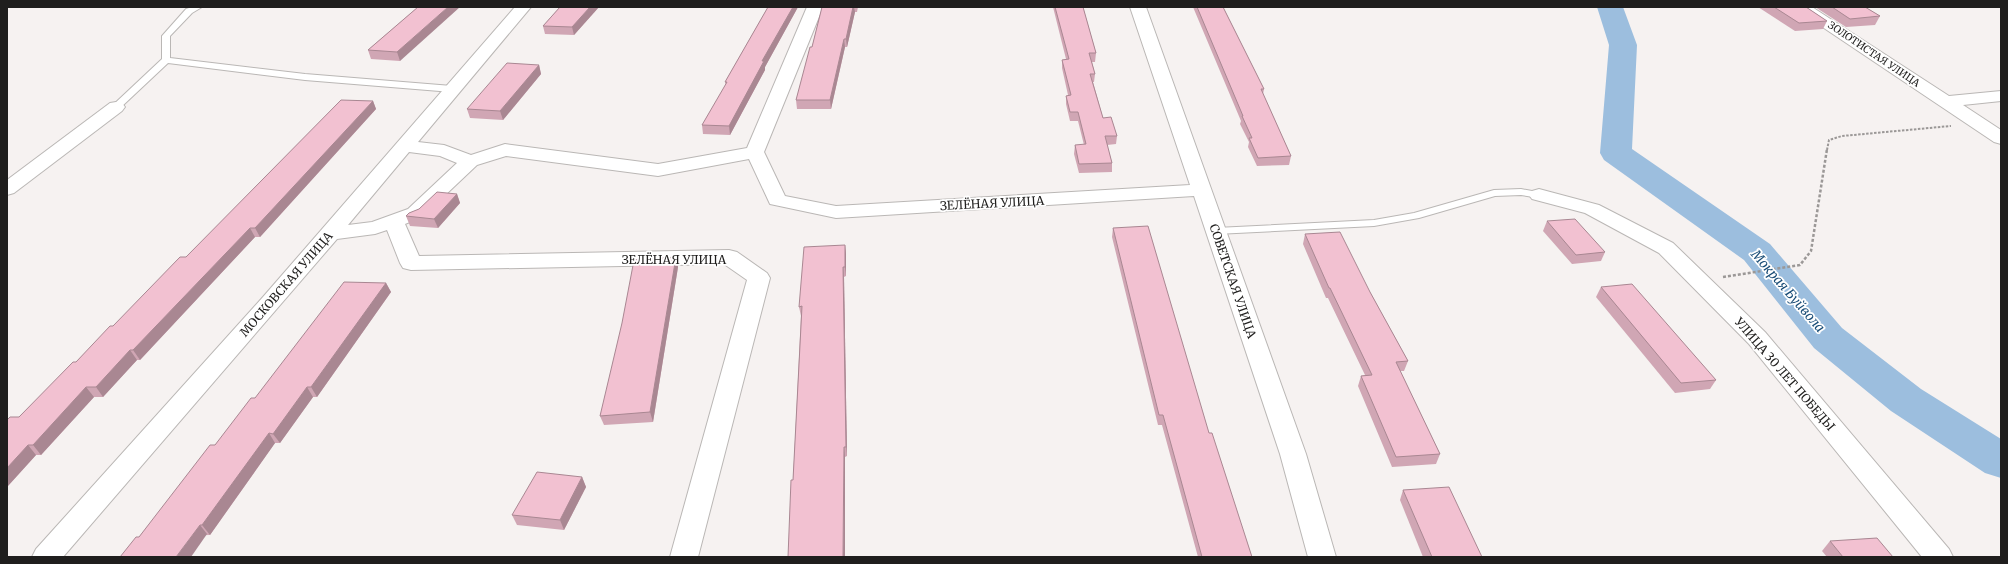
<svg xmlns="http://www.w3.org/2000/svg" width="2008" height="564" viewBox="0 0 2008 564" font-family="Merriweather,serif">
  <style>
    .lines { fill: none; stroke-linecap: round; stroke-linejoin: round }
    .river { fill: #9cbede; fill-rule: evenodd }
    .service-casing { stroke: #bab7b5; stroke-width: 2 }
    .minor-casing { stroke: #bab7b5; stroke-width: 2 }
    .path-far1 { stroke: #9b9897; stroke-width: 2; stroke-dasharray: 2.5 1.5; stroke-linecap: butt }
    .path { stroke: #9b9897; stroke-width: 2.5; stroke-dasharray: 3 2; stroke-linecap: butt }
    .service { fill: #fff; fill-rule: evenodd }
    .minor { fill: #fff; fill-rule: evenodd }
    .wall { fill: #d0a6b4 }
    .shaded-wall { fill: #a98792 }
    .building { fill: #f2c1d1; stroke: #a98792 }
    .labels { text-anchor: middle; dominant-baseline: central; stroke-width: 3.5; stroke-linejoin: round; paint-order: stroke }
    .far-street-label { font-size: 10px; fill: #1f1e1d; stroke: #fff }
    .street-label { font-size: 12px; fill: #1f1e1d; stroke: #fff }
    .water-label { font-size: 13px; font-style: italic; fill: #184c76; stroke: #fff }
  </style>
  <rect width="100%" height="100%" fill="#f6f2f1"/>
  <g class="lines">
    <polygon class="river" points="1597,7 1623,7 1637,45 1632,149 1770,244 1842,328 1921,389 2001,439 2001,478 1985,473 1891,411 1814,348 1744,260 1604,160 1600,153 1609,45"/>
    <defs>
      <g id="service">
        <polygon points="192,7 202,7 192,13 170,36 170,58 305,74 452,86 456,89 452,92 305,80 168,63 119,109 113,109 113,105 162,59 162,36 186,9"/>
        <polygon points="1521,189 1543,193 1544,195 1539,198 1521,195 1495,196 1419,218 1374,226 1216,234 1211,231 1216,228 1374,220 1414,213 1494,190"/>
      </g>
      <g id="minor">
        <path d="M515 7H531L418 142 444 145 471 155 505 144 658 164 747 148 807 7H823L764 152 785 196 836 206 1190 185 1130 7H1146L1306 454 1336 557H1308L1280 454 1194 196 836 218 770 204 749 159 658 176 506 156 477 165 422 217 405 224 419 256 729 250 737 252 767 273 770 278 698 557H670L747 280 724 264 411 270 403 268 400 263 387 230 375 234 337 239 63 557H32L36 549 263 297ZM409 152 440 156 457 163 408 209 372 222 348 225Z"/>
        <polygon points="1794,7 1812,7 1949,96 2001,91 2001,101 1963,105 2001,130 2001,144 1994,142 1797,10"/>
        <polygon points="116,102 122,103 125,107 122,111 14,193 7,195 7,180 110,103"/>
        <polygon points="1539,189 1599,205 1673,243 1765,332 1949,549 1953,557 1922,557 1749,344 1659,253 1585,213 1532,199 1529,195 1532,191"/>
      </g>
    </defs>
    <use href="#service" class="service-casing"/>
    <use href="#minor" class="minor-casing"/>
    <polyline class="path-far1" points="1827,150 1829,140 1842,136 1951,126"/>
    <polyline class="path" points="1723,277 1800,265 1811,251 1827,149"/>
    <use href="#service" class="service"/>
    <use href="#minor" class="minor"/>
  </g>
  <g class="wall">
    <polygon points="418,7 400,61 371,59 368,50"/>
    <polygon points="560,7 599,7 574,35 545,34 543,26"/>
    <polygon points="768,7 798,7 765,67 765,70 730,135 703,134 702,125 726,85 725,82"/>
    <polygon points="822,7 858,7 857,12 855,12 847,47 845,47 831,109 797,109 796,100 812,47"/>
    <polygon points="1053,7 1083,7 1096,53 1095,62 1092,62 1095,74 1094,82 1093,82 1103,118 1117,136 1116,144 1107,145 1112,163 1112,172 1079,173 1074,154 1075,145 1084,145 1078,121 1070,121 1066,104 1066,96 1068,95 1062,68 1062,60 1066,59"/>
    <polygon points="1193,7 1223,7 1264,89 1263,94 1291,156 1289,165 1257,166 1248,147 1249,142 1240,124 1241,121"/>
    <polygon points="1758,7 1806,7 1827,21 1823,29 1795,31"/>
    <polygon points="1815,7 1865,7 1880,16 1875,25 1846,27"/>
    <polygon points="539,65 541,74 503,120 470,118 467,109"/>
    <polygon points="373,101 376,109 260,237 255,237 140,360 137,360 103,397 94,397 41,455 36,455 7,487 7,420 19,417 113,326"/>
    <polygon points="457,194 460,203 438,228 410,226 406,216"/>
    <polygon points="1547,221 1605,252 1601,261 1572,264 1543,231"/>
    <polygon points="1113,228 1209,433 1252,557 1198,557 1162,425 1158,425 1112,237"/>
    <polygon points="1305,234 1370,292 1408,361 1404,371 1400,371 1440,454 1436,464 1392,467 1358,386 1361,376 1365,375 1328,298 1326,298 1303,244"/>
    <polygon points="845,245 846,254 846,276 844,277 847,456 845,457 793,480 801,316 799,307"/>
    <polygon points="676,257 678,267 653,422 604,425 600,416"/>
    <polygon points="386,283 391,292 317,397 313,397 280,443 275,443 210,535 139,537 215,445 255,398"/>
    <polygon points="1601,287 1716,380 1710,389 1675,393 1596,297"/>
    <polygon points="582,477 586,487 564,530 517,525 512,515"/>
    <polygon points="1403,490 1482,557 1423,557 1400,500"/>
    <polygon points="1830,541 1893,557 1827,557 1822,551"/>
  </g>
  <g class="shaded-wall">
    <polygon points="448,7 460,7 400,61 397,52"/>
    <polygon points="590,7 599,7 574,35 572,27"/>
    <polygon points="793,7 798,7 765,67 765,70 730,135 729,126 762,61"/>
    <polygon points="853,7 854,7 855,12 847,47 846,39"/>
    <polygon points="844,39 845,47 831,109 830,100"/>
    <polygon points="539,65 541,74 503,120 500,111"/>
    <polygon points="373,101 376,109 260,237 255,228"/>
    <polygon points="457,194 460,203 438,228 434,219"/>
    <polygon points="250,228 255,237 140,360 133,350"/>
    <polygon points="845,245 846,254 846,276 845,267"/>
    <polygon points="676,257 678,267 653,422 650,412"/>
    <polygon points="843,267 844,277 847,456 846,447"/>
    <polygon points="386,283 391,292 317,397 311,387"/>
    <polygon points="130,350 137,360 103,397 96,387"/>
    <polygon points="86,387 94,397 41,455 33,445"/>
    <polygon points="307,387 313,397 280,443 273,434"/>
    <polygon points="269,433 275,443 210,535 202,525"/>
    <polygon points="28,445 36,455 7,487 7,468"/>
    <polygon points="844,447 845,457 845,557 843,557"/>
    <polygon points="582,477 586,487 564,530 560,520"/>
    <polygon points="200,525 207,534 191,557 176,557"/>
  </g>
  <g class="building">
    <polygon points="418,7 448,7 397,52 368,50"/>
    <polygon points="560,7 590,7 572,27 543,26"/>
    <polygon points="768,7 793,7 762,61 764,61 729,126 702,125 727,82 725,82"/>
    <polygon points="822,7 853,7 846,39 844,39 830,100 796,100 810,47 812,47"/>
    <polygon points="1055,7 1083,7 1096,53 1089,53 1095,74 1090,74 1103,118 1111,117 1117,136 1105,136 1112,163 1079,164 1075,145 1086,144 1078,112 1070,112 1066,96 1071,95 1062,60 1069,59"/>
    <polygon points="1197,7 1223,7 1264,89 1261,89 1291,156 1258,158 1249,138 1252,138 1242,116 1243,116"/>
    <polygon points="1774,7 1806,7 1827,21 1799,23"/>
    <polygon points="1832,7 1865,7 1880,16 1850,19"/>
    <polygon points="507,63 539,65 500,111 467,109"/>
    <polygon points="341,100 373,101 255,228 250,228 133,350 130,350 96,387 86,387 33,445 28,445 7,468 7,420 10,417 19,417 73,362 76,362 110,326 113,326 180,257 186,257"/>
    <polygon points="437,192 457,194 434,219 406,216 409,213 419,209"/>
    <polygon points="1575,219 1605,252 1576,255 1547,221"/>
    <polygon points="1148,226 1209,433 1212,433 1252,557 1202,557 1163,415 1159,415 1113,228"/>
    <polygon points="1340,232 1370,292 1408,361 1396,362 1440,454 1396,457 1361,376 1372,375 1330,288 1329,288 1305,234"/>
    <polygon points="845,245 845,267 843,267 846,447 844,447 843,557 788,557 791,480 793,480 802,306 799,307 804,247"/>
    <polygon points="676,257 650,412 600,416 622,323 634,260"/>
    <polygon points="344,282 386,283 311,387 307,387 273,434 269,433 202,525 200,525 176,557 120,557 136,537 139,537 210,445 215,445 251,398 255,398"/>
    <polygon points="1632,284 1716,380 1681,383 1601,287"/>
    <polygon points="537,472 582,477 560,520 512,515"/>
    <polygon points="1449,487 1482,557 1432,557 1403,490"/>
    <polygon points="1877,538 1893,557 1843,557 1830,541"/>
  </g>
  <g class="labels">
    <g class="far-street-label">
      <text transform="translate(1874 54) rotate(34)">ЗОЛОТИСТАЯ УЛИЦА</text>
    </g>
    <g class="street-label">
      <text transform="translate(992 203) rotate(-3)">ЗЕЛЁНАЯ УЛИЦА</text>
      <text x="674" y="259">ЗЕЛЁНАЯ УЛИЦА</text>
      <text transform="translate(1233 281) rotate(71)">СОВЕТСКАЯ УЛИЦА</text>
      <text transform="translate(286 284) rotate(-49)">МОСКОВСКАЯ УЛИЦА</text>
      <text transform="translate(1785 374) rotate(49)">УЛИЦА 30 ЛЕТ ПОБЕДЫ</text>
    </g>
    <g class="water-label">
      <text transform="translate(1788 291) rotate(49)">Мокрая Буйвола</text>
    </g>
  </g>
  <rect width="2008" height="564" fill="none" stroke="#1f1e1d" stroke-width="16"/>
</svg>
